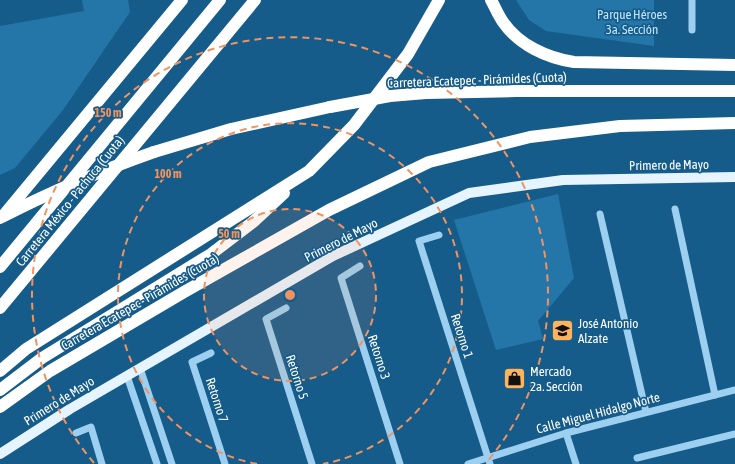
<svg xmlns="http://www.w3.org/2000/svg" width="735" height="464" viewBox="0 0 735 464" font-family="'Asap Condensed',sans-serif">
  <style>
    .green { fill: #2476a8 }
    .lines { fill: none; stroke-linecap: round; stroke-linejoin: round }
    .minor { stroke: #9dd0f0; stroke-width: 7 }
    .major { stroke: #e6f4ff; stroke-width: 10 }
    .highway { stroke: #fff; stroke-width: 12 }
    .highway-bridge { stroke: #fff; stroke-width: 12 }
    .ring { fill: none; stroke: #f09361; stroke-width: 2; stroke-dasharray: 7 5 }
    .labels { text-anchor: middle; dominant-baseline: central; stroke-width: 3.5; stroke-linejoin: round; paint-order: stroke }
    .park-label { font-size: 13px; fill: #c3e6fb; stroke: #155c8b }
    .street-label { font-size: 13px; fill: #fff; stroke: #155c8b }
    .poi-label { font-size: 13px; fill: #fff; stroke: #155c8b; text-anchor: start }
    .centre { fill: #f09361; stroke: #155c8b; stroke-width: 2 }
    .ring-label { font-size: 12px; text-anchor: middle; font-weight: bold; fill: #f09361; stroke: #155c8b; stroke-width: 3.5; stroke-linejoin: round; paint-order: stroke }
  </style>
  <rect width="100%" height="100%" fill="#155c8b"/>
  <g class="green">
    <polygon points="82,0 128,0 130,12 63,110 15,168 0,175 0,26 84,11"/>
    <polygon points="516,0 654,0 654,46 546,31 529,20"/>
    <polygon points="558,194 574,278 538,321 543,339 496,350 454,220"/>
  </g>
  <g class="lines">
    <g class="minor">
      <polyline points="692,0 692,30"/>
      <polyline points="675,209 715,395"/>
      <polyline points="600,214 646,412"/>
      <polyline points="439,235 419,241 490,464"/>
      <polyline points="360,266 341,278 400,464"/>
      <polyline points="286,308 266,319 312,464"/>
      <polyline points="211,353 192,362 225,464"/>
      <polyline points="140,368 172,464"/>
      <polyline points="127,376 157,464"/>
      <polyline points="76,433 91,427 102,464"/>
      <polyline points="566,433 576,464"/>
      <polyline points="637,458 735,434"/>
      <polyline points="468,464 566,433 735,390"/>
    </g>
    <polyline class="major" points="0,454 70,409 333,256 469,193 563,180 735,177"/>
    <g class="highway">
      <path d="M491 0C495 7 498 15 503 22 519 45 547 58 574 62L735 65"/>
      <polyline points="426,93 516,91 735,91"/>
      <polyline points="154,152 231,129 330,107"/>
      <polyline points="3,216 182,0"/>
      <polyline points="0,267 220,0"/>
      <polyline points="0,308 255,0"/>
      <polyline points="0,371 26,349 309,171 354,125 408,54 439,0"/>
      <polyline points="0,390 42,358 211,254 253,222 284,193"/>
      <polyline points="0,407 50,371 184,292 329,210 429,162 530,137 620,126 735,123"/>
    </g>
    <g class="highway-bridge">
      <polyline points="330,107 390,96 426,93"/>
      <path d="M0 218C50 192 100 171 154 152"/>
    </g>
  </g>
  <circle cx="290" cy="295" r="86" fill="#f09361" fill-opacity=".12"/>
  <g class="ring">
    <circle cx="290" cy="295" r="86"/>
    <path d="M257 464A172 172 0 1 1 323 464"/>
    <path d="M94 463A258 258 0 1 1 486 463"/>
  </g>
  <defs>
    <symbol id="school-square" viewBox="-11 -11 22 22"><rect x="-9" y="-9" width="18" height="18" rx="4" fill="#ffb45c" stroke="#155c8b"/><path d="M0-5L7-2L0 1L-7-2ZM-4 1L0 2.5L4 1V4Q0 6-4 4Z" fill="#111"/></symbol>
    <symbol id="shop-square" viewBox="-11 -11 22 22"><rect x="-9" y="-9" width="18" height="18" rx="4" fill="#ffb45c" stroke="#155c8b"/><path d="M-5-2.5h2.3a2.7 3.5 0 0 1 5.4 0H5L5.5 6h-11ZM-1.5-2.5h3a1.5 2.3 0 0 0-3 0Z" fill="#111"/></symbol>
  </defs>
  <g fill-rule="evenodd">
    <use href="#school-square" x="550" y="318" width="25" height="25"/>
    <use href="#shop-square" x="502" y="366" width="25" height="25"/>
  </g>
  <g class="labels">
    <g class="park-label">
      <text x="632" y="14">Parque Héroes<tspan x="632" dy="15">3a. Sección</tspan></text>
    </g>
    <g class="street-label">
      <text transform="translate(477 80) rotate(-2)">Carretera Ecatepec - Pirámides (Cuota)</text>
      <text transform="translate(669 165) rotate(-1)">Primero de Mayo</text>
      <text transform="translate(70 201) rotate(-51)">Carretera México - Pachuca (Cuota)</text>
      <text transform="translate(341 240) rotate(-27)">Primero de Mayo</text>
      <text transform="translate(140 302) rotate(-30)">Carretera Ecatepec - Pirámides (Cuota)</text>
      <text transform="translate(462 336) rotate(72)">Retorno 1</text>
      <text transform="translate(379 357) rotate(72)">Retorno 3</text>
      <text transform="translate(297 377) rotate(72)">Retorno 5</text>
      <text transform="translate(217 400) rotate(72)">Retorno 7</text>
      <text transform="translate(59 401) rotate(-32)">Primero de Mayo</text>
      <text transform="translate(598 413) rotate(-15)">Calle Miguel Hidalgo Norte</text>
    </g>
    <g class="poi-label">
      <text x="578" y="323">José Antonio<tspan x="578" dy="15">Alzate</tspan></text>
      <text x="530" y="371">Mercado<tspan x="530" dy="15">2a. Sección</tspan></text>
    </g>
  </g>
  <circle cx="290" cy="295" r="6" class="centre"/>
  <g class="ring-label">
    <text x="108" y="117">150 m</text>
    <text x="168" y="178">100 m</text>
    <text x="229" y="238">50 m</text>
  </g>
</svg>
